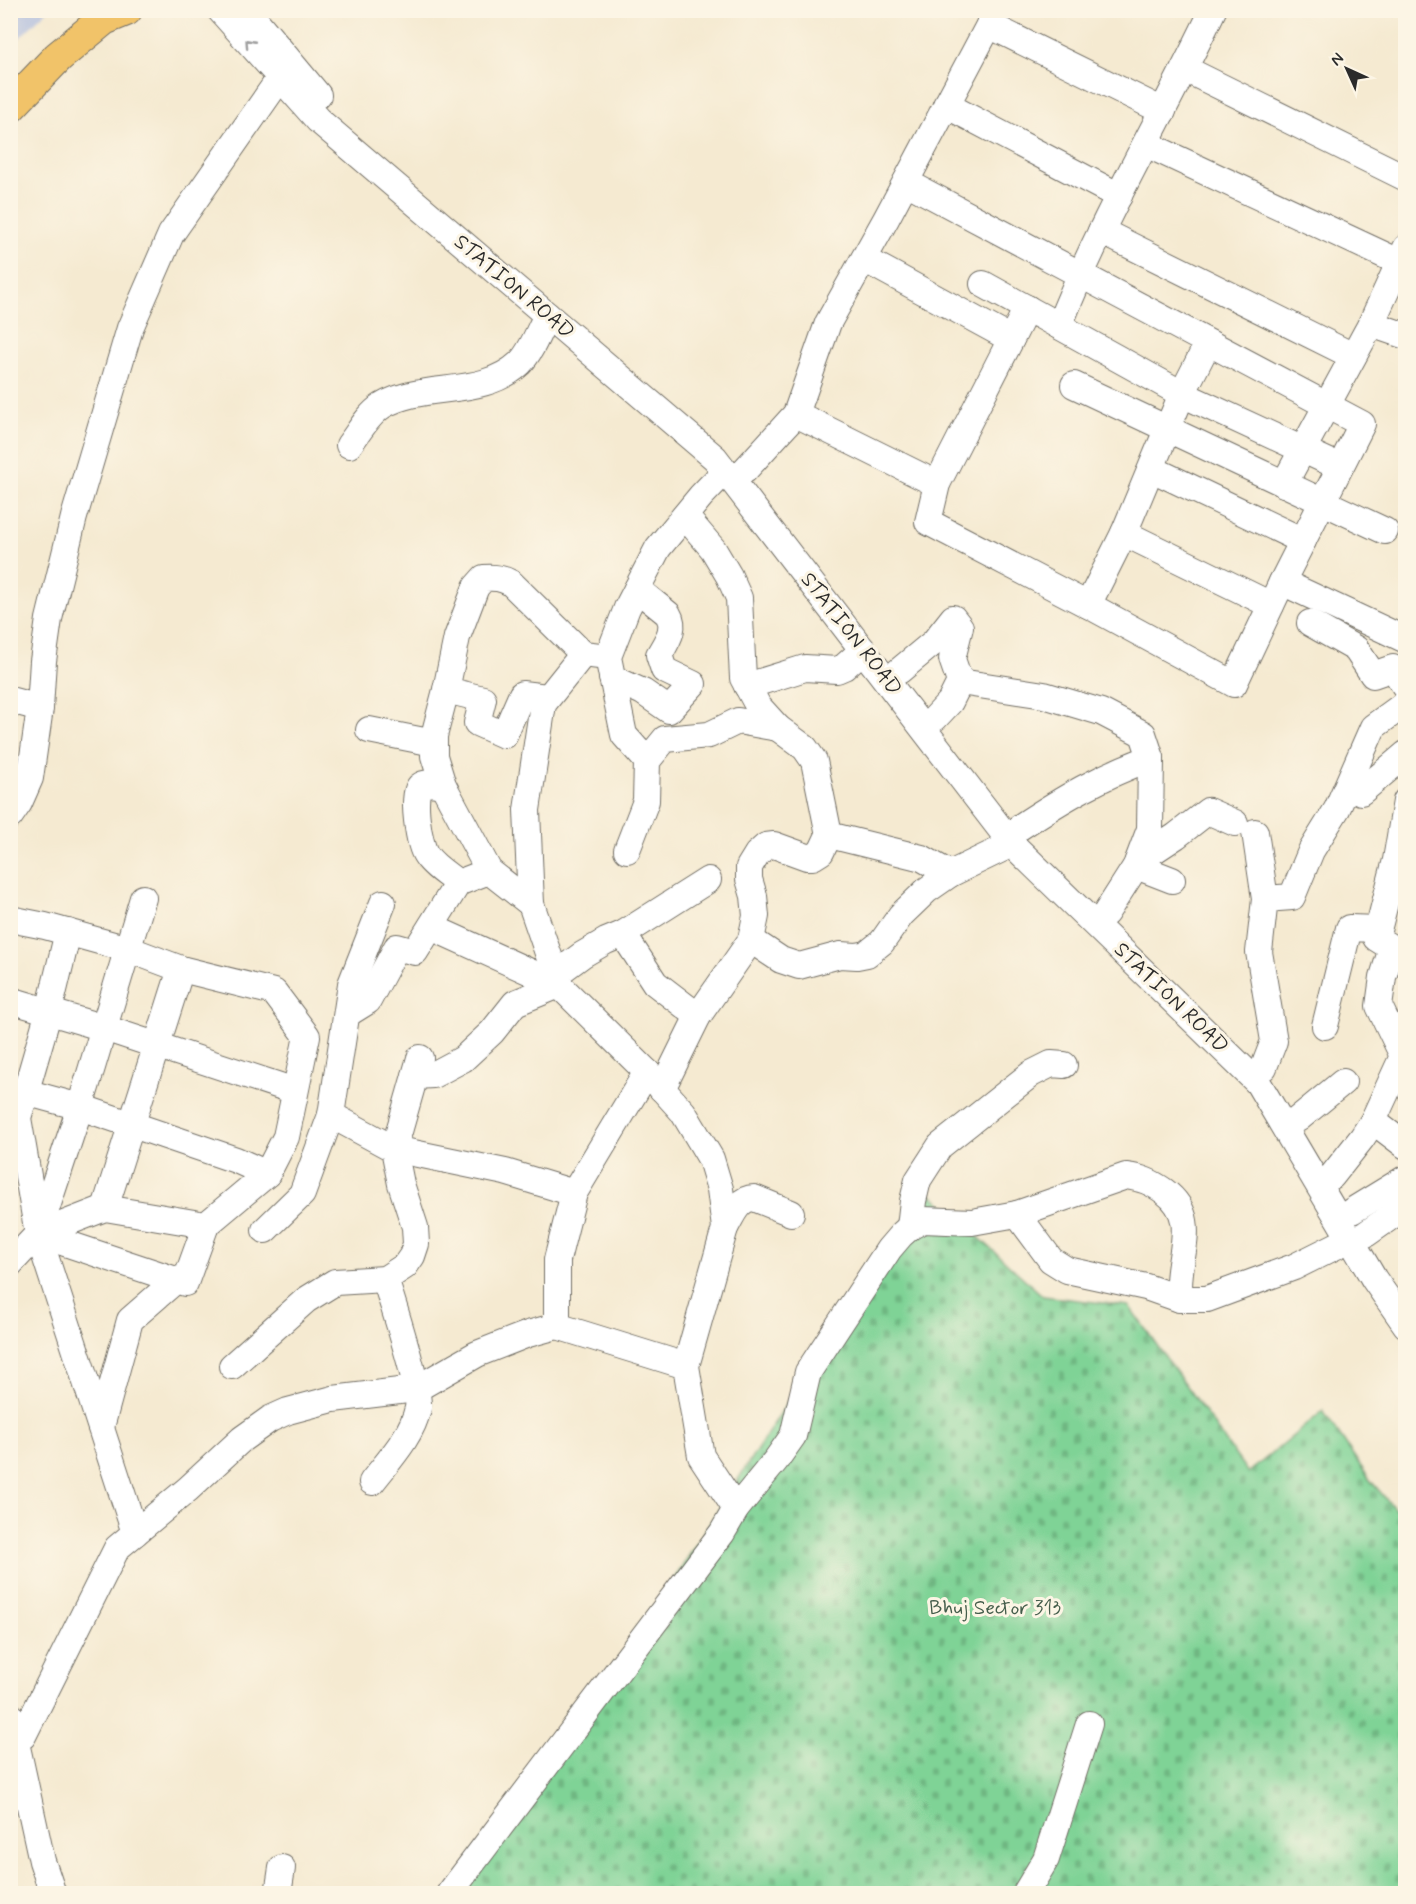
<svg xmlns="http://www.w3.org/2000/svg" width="1416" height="1904" viewBox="0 0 1416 1904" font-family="Mynerve,sans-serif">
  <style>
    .railway { fill: #bac4de }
    .cemetery { fill: url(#cemetery-stones); stroke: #557f60; stroke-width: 1.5 }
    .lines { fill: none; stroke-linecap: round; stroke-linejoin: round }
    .minor-casing { stroke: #726e65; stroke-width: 28 }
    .major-casing { stroke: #726e65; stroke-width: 34 }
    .minor { stroke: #fff; stroke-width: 26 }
    .major { stroke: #f1c369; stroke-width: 32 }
    .oneway { stroke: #a0a0a0 }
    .labels { text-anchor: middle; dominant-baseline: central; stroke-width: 6; stroke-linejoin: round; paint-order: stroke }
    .street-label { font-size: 21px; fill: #2b2b2b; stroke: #fcf5e5 }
    .park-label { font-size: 21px; fill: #445d4b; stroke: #fcf5e5 }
  </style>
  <defs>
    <pattern id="cemetery-stones" width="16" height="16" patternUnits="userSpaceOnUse" patternTransform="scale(1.5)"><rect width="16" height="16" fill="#7fd396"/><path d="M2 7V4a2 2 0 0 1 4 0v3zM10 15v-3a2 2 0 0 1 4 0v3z" fill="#6eb581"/></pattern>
  </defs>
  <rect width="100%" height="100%" fill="#fcf5e5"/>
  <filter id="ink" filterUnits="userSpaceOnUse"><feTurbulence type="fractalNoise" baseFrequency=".0167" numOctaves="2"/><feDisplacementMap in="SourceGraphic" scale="12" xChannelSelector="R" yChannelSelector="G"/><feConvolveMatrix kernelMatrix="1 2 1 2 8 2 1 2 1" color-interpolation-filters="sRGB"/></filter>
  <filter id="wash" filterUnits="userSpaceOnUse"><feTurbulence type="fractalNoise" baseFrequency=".008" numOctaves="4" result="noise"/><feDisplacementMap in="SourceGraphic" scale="24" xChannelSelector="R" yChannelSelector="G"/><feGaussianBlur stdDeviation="1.35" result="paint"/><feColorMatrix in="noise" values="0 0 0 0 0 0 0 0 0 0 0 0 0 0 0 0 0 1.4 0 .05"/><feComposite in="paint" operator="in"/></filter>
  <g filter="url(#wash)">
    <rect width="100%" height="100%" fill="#f5ead1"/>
    <polygon class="railway" points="11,10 47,10 47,11 11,46"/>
    <polygon class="cemetery" points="925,1188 1043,1296 1129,1306 1248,1473 1323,1411 1370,1480 1405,1521 1405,1893 457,1894 610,1679"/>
  </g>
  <g filter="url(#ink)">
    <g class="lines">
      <defs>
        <g id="minor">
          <polyline points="220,10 318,120 715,458 1012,844 1258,1083 1374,1279 1406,1325"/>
          <polyline points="247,10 318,95"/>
          <polyline points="989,25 1163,111"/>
          <polyline points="1185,69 1406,178"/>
          <polyline points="946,105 1119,196"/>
          <polyline points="1146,144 1399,262"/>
          <polyline points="906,182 1362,424 1282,582 1234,684 1088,605 928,522 937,484 1027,308"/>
          <polyline points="1101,231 1353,356"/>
          <polyline points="864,259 1011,339"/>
          <polyline points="983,284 1182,394 1340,467"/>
          <polyline points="1371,324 1406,336"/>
          <path d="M1059 326C1102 217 1163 116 1213 10"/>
          <polyline points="1074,385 1385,531"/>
          <polyline points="796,414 937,484"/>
          <path d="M349 445C359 432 368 415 382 406 423 381 482 399 520 363 532 351 539 330 547 315"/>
          <polyline points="1152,469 1303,541"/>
          <polyline points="745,470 796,414 828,323 886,219 989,25 993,10"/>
          <polyline points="1284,484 1371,324 1406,248"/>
          <polyline points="1124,533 1271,605"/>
          <polyline points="1282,582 1406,640"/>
          <polyline points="1088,605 1124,533 1182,394 1208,343"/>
          <polyline points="1310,623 1356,649 1373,675 1393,668 1406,688"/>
          <polyline points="583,654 543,704 527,810 531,904 559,985 647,1072 683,1112 711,1159 720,1189 725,1228 686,1366 701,1456 736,1509"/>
          <polyline points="899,671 934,642 953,618 960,627 952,659 960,682 950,702 935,718"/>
          <path d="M612 678 643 692 669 710 693 684 664 670 659 655C666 642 677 629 668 614L637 589"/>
          <polyline points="960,682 1044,695 1101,712 1143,734 1151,758 1150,829 1136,866 1106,913"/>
          <polyline points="747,686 805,668 837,670 844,667 863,650"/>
          <polyline points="446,690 483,699 477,723 504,735 522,694 547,697"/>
          <polyline points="10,700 40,708"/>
          <polyline points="369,730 434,743"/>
          <polyline points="647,761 624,735 608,657 627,608 658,548 701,496 725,471"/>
          <polyline points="1349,784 1361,792 1406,754"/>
          <path d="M443 785C436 784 426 781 420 786 411 795 419 845 426 855 433 866 448 875 458 883"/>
          <polyline points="10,816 19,803 30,778 40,708 43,661 49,619 74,517 130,328 171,234 280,78"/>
          <path d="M1020 827C1064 798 1101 776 1151 758"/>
          <polyline points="1255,832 1265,899 1259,952 1274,1041 1264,1067"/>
          <polyline points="829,835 922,858 950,874"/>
          <polyline points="627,850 646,801 647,761 665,739 709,735 738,721 778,728"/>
          <polyline points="1138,861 1176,836 1208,811 1235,823"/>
          <polyline points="1136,866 1172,880"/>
          <polyline points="1265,899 1292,897 1311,851 1337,809 1373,727 1406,703"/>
          <path d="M531 904 489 871 443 785 434 756V736L446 690 457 637 476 587 484 578C495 577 502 578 511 583L583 654 608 657"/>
          <polyline points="10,919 45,926 128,949 181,969 274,992 307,1036 286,1137 267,1174 206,1225 105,1208 38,1234"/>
          <polyline points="431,927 559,985"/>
          <polyline points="68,932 49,1011 18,1118 38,1234 135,1533"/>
          <polyline points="623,934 655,983 698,1016"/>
          <polyline points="751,940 781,960 799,966 840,955 857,956 867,954 882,942 901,915 927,890 950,874 1012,844"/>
          <polyline points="555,975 582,955 606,941 623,934 708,880"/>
          <polyline points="10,1000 104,1028 295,1091"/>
          <polyline points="347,1014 368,1001 397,947 415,952 458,883 489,871"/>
          <polyline points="1325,1026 1349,928 1378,929"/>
          <polyline points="420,1058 394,1149 505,1172 574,1193"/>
          <polyline points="415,1076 433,1075 463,1059 492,1032 515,1003 559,985"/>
          <polyline points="662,1089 698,1016 751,940 756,916 754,896 749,879 749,867 757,854 766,846 774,845 807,857 813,857 821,852 829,835 814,761 805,748 778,728 758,706 743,678 739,598 729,576 713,549 685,516"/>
          <polyline points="11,1101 25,1092 80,1107 143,898"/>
          <polyline points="1298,1119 1343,1082"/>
          <polyline points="1373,1121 1406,1146"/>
          <polyline points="1332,1176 1362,1138 1373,1121 1403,1056 1379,1006 1383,977 1392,948 1376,938 1396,860 1406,801"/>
          <polyline points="105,1208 181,969"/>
          <polyline points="1352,1211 1406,1178"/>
          <path d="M1017 1214 1126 1176C1142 1178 1151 1182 1164 1191 1204 1220 1173 1259 1180 1299"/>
          <polyline points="910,1227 913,1201 918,1180 940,1146 1031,1074 1051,1064 1064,1065"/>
          <path d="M725 1228C732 1216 738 1198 754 1198L791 1213"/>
          <polyline points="265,1230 302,1194 331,1115 351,984 383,903"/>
          <polyline points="38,1234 185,1283 206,1225"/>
          <polyline points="1366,1234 1403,1208 1406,1209"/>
          <polyline points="10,1264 38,1234 80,1107 236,1160 267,1174"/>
          <polyline points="557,1326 557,1260 574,1193 647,1072"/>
          <polyline points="232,1366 306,1300 335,1282 385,1279 405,1266 412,1256 416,1244 415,1227 401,1184 394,1149 331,1115"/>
          <polyline points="101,1427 130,1320 176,1280"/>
          <path d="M372 1482C389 1460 412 1436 418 1408 421 1390 392 1301 385 1279"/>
          <polyline points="10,1715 42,1861 53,1894"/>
          <polyline points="16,1740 23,1736 117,1548 188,1489 242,1439 270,1419 288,1411 333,1399 416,1389 477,1354 528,1334 557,1326 686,1366"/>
          <polyline points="278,1894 282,1868"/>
          <polyline points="449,1894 722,1533 736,1509 776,1460 793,1436 808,1372 889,1249 901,1235 910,1227 923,1220 972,1222 1017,1214 1051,1260 1067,1270 1146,1287 1180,1299 1207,1299 1294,1267 1350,1239"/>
          <polyline points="1025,1894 1046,1859 1089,1724"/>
        </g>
        <polyline id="major" points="10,107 58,57 104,19 126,10"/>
      </defs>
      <use href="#minor" class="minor-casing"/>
      <use href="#major" class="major-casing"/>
      <use href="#minor" class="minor"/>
      <use href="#major" class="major"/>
    </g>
    <defs><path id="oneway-chevron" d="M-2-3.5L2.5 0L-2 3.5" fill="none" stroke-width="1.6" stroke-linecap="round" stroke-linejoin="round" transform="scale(1.5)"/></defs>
    <use class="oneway" href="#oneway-chevron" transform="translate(249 43) rotate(-132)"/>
  </g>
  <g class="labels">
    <g class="street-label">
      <text transform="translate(514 287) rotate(40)">STATION ROAD</text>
      <text transform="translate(851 634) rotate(52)">STATION ROAD</text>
      <text transform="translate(1171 998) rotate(44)">STATION ROAD</text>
    </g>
    <g class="park-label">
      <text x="995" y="1608">Bhuj Sector 313</text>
    </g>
  </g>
  <rect width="1416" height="1904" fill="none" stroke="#fcf5e5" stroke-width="36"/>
  <g transform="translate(1347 69) rotate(315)" stroke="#fcf5e5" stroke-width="4.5" paint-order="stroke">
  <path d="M0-4.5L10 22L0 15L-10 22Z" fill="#2b2b2b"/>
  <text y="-9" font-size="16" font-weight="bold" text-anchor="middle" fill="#2b2b2b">N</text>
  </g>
</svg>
